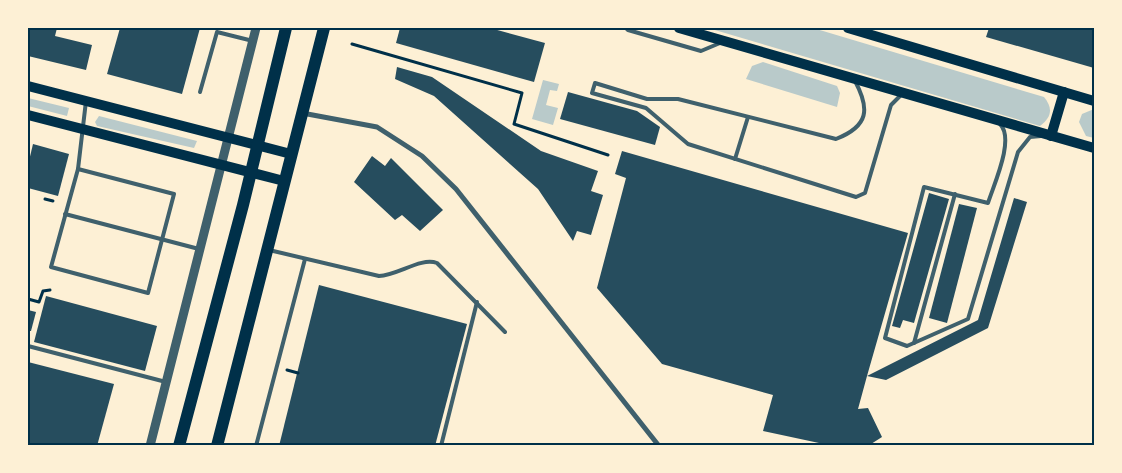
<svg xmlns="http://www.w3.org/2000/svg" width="1122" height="473" viewBox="0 0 1122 473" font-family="Signika,sans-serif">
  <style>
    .green { fill: #b9caca }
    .building { fill: #264d5e }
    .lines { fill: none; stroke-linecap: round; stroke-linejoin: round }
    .path { stroke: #003049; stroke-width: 3 }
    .service { stroke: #3f606c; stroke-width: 4 }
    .minor { stroke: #3f606c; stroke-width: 5 }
    .tertiary { stroke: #3f606c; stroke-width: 9 }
    .secondary { stroke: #003049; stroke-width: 10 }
    .primary { stroke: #003049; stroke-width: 12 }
    .neatline { fill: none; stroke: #003049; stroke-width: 2 }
  </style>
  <rect width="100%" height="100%" fill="#fdf0d5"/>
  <g class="green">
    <path d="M708 28H813L1044 97C1053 108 1052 117 1040 126Z"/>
    <polygon points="763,62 837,86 840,93 837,107 746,79 752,66"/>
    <polygon points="543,80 559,84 557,91 550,90 546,105 558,108 553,125 532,119"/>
    <polygon points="28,98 69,108 67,116 28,106"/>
    <polygon points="1094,109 1094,138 1086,136 1079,122 1082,114"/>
    <polygon points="99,116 197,141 194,148 97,126 95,122"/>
  </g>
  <g class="building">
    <polygon points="28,28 57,28 55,36 92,45 86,70 28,56"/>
    <polygon points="120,28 200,28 182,94 107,74"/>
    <polygon points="400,28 490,28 545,43 534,82 396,43"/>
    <polygon points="989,28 1094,28 1094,68 986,37"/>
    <polygon points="397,67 432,77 541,151 598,171 591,191 603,195 591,235 577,231 573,241 538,189 434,96 395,79"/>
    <polygon points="568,92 637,111 660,127 655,145 560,119"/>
    <polygon points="33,144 69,154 58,196 28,188 28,165"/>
    <polygon points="622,151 908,233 867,376 978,320 1014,198 1027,202 988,328 886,380 867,376 858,409 868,408 882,437 871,444 862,446 833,446 763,431 773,395 662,364 597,288 626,178 615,174"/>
    <polygon points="372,156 385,166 391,158 443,210 420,231 402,215 395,220 354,182"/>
    <polygon points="929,193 949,199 914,323 903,320 900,328 892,326"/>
    <polygon points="959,204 977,208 947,323 929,318"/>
    <polygon points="319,285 467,324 435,446 279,446"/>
    <polygon points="46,296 157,326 145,371 34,342"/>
    <polygon points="28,310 36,312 31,331 28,331"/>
    <polygon points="28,362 114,384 97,446 28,446"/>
  </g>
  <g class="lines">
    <g class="path">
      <polyline points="352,44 522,93 514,124 608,155"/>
      <polyline points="45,199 53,201"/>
      <polyline points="28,299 39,302 43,291 50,290"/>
      <polyline points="287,370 298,373"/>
    </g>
    <g class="service">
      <polyline points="626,28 628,30 701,51 720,43"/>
      <path d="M855 81C870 109 869 126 836 139L678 99H647L595 83 592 93 646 108 688 144 856 197 865 193 891 105 902 94"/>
      <polyline points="200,92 217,32 253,41"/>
      <path d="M1000 124C1015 139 994 184 988 203L924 187 885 338 907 346 968 319 1018 152 1030 137 1041 136"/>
      <polyline points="735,159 748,117"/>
      <polygon points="78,169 174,194 148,293 51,267"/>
      <polyline points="78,169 86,101"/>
      <polyline points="65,214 199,249"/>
      <path d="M269 250 379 276C398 275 421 257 437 263L505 332"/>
      <polyline points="914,343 955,194"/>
      <polyline points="28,346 166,382"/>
      <polyline points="256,446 305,259"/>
      <polyline points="441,446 477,302"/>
    </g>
    <polyline class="minor" points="302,113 377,127 422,156 456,189 659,446"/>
    <polyline class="tertiary" points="150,446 256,28"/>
    <g class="secondary">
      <polyline points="679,28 1094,148"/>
      <polyline points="848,28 1094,101"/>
      <polyline points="28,86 291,154"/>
      <polyline points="28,115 284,181"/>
      <polyline points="1051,136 1064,92"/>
    </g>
    <g class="primary">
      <polyline points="179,446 243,205 286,28"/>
      <polyline points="217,446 324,28"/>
    </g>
  </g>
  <rect width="1122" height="473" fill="none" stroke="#fdf0d5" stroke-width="58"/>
  <rect x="29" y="29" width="1064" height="415" class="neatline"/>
</svg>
